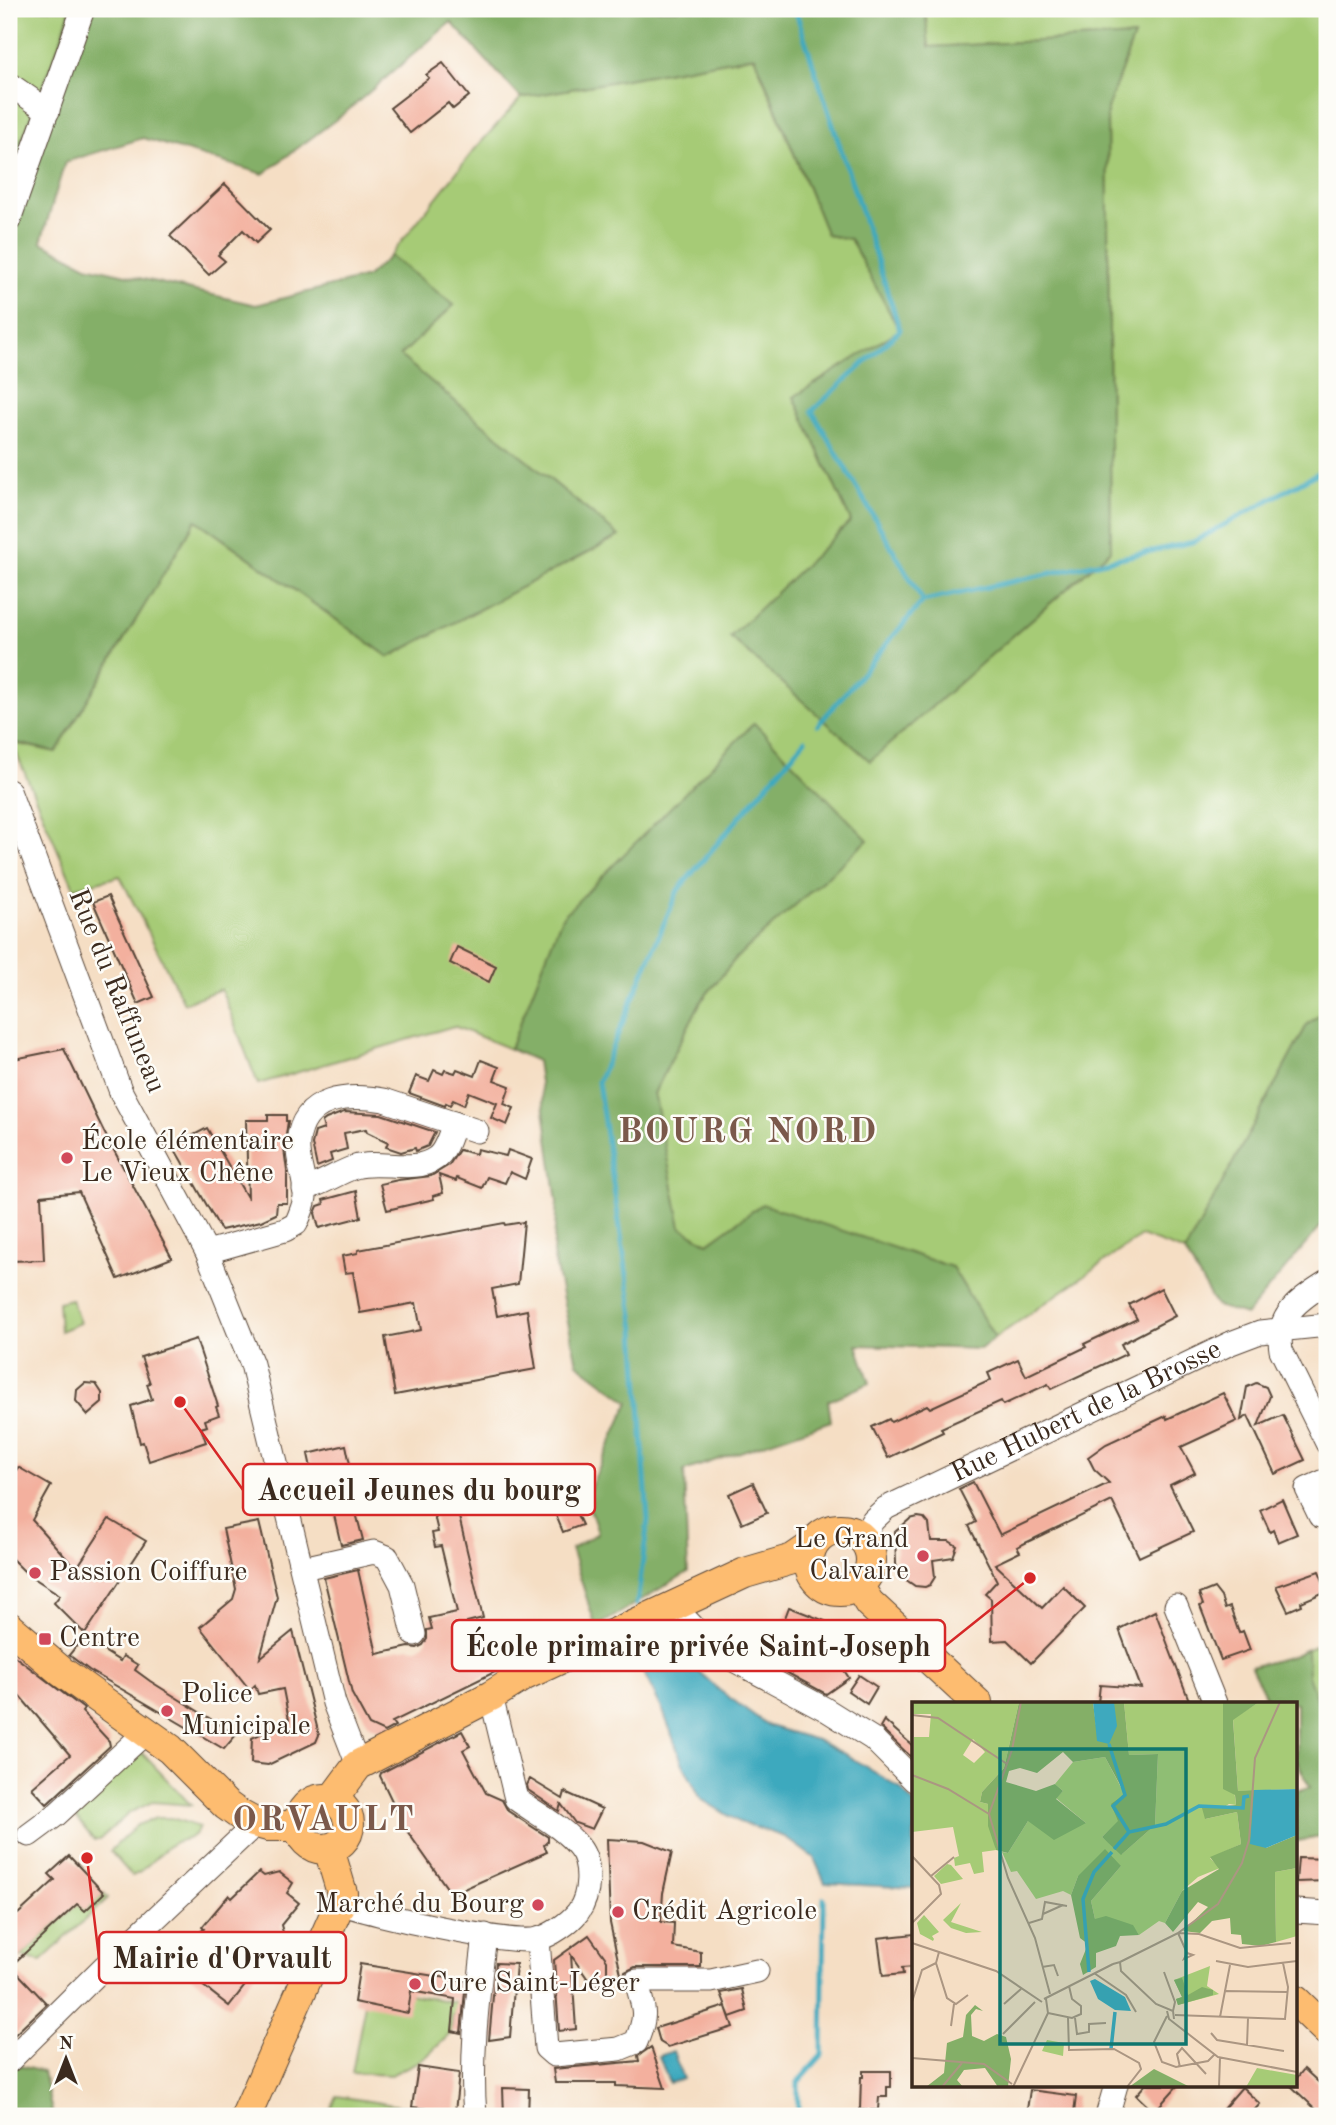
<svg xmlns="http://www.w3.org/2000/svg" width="1336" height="2125" viewBox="0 0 1336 2125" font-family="'Old Standard TT',serif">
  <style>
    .green { fill: #a6cb76; stroke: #707a4a; stroke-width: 2 }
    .forest { fill: #84af67; stroke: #606c42; stroke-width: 2 }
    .water { fill: #3ea9be; stroke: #3c6a6e; stroke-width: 2 }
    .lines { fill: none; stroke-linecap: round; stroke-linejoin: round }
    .stream { stroke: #3ea9be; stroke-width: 5 }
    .building { fill: #f3b09e }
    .minor-casing { stroke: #574537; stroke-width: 25 }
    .major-casing { stroke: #574537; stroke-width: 32 }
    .minor { stroke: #fff; stroke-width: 23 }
    .major { stroke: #fdbc70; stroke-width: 30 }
    .poi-dot { fill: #d1495b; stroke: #fdfcf7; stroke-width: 2.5 }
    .labels { text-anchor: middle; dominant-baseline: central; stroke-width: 5; stroke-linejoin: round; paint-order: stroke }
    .street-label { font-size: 28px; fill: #3b2a1e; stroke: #fdfcf7 }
    .poi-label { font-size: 28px; fill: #3b2a1e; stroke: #fdfcf7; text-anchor: start }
    .district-label { font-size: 35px; font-weight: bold; letter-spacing: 2px; fill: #7b594b; stroke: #fdfcf7 }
    .inset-river { fill: none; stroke: #3ea9be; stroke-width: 3.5 }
    .inset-road { fill: none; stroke: #ab9682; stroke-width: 2 }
    .view { fill: #0f766e; fill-opacity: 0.15; stroke: #0f766e; stroke-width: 3.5 }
    .inset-edge { fill: none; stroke: #3b2a1e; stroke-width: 3.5 }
    .leader { fill: none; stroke: #d62828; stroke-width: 2.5 }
    .callout-dot { fill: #d62828; stroke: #fdfcf7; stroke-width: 2.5 }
    .callout { fill: #fdfcf7; stroke: #d62828; stroke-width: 2.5 }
    .callout-label { font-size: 30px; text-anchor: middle; font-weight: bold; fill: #3b2a1e }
  </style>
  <rect width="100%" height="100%" fill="#fdfcf7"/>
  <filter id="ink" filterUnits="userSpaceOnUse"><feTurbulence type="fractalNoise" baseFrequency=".0143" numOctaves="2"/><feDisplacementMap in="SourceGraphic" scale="14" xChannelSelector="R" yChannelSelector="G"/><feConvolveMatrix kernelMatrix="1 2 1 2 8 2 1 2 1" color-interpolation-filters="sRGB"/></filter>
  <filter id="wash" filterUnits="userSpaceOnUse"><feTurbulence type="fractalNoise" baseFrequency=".00686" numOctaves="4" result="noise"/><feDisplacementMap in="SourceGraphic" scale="28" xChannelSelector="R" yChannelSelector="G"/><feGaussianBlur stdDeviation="1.57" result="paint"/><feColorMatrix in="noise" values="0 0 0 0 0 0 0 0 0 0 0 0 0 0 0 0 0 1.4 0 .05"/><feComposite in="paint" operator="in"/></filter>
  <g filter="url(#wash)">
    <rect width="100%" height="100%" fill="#f5dec4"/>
    <g class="green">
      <polygon points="9,9 70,9 63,34 23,137 9,153"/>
      <polygon points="925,9 1327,9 1327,1008 1307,1026 1185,1252 1141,1236 995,1338 952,1267 762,1205 708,1243 681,1228 654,1094 701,1001 736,958 868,840 562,917 510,1049 454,1026 258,1084 221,989 184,1003 120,876 74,888 12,743 56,752 196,520 389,657 619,536 400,356 454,305 390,256 475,149 521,98 754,56 827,235 850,239 900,330 794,397 851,521 731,637 870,761 1111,550 1107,109 1134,36 929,47"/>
      <polygon points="71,1299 80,1323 60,1331 58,1302"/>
      <polygon points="1327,1640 1327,1836 1296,1841 1296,1791 1310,1787 1296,1759 1296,1703 1269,1703 1251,1667 1293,1656"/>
      <polygon points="141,1752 191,1805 152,1802 129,1813 99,1840 94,1840 73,1814"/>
      <path d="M156 1818H172L199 1827C190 1845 181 1836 170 1845 159 1854 149 1864 139 1873L132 1876 110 1851 137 1825Z"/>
      <polygon points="104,1893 108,1898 41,1961 21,1957 77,1904 85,1911"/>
      <polygon points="374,1988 472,2005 471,2017 452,2015 451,2033 425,2058 391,2075 352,2073 365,2003"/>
      <polygon points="337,2096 456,2115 457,2116 327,2116"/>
    </g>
    <g class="forest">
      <polygon points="70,9 925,9 929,47 1134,36 1107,109 1111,550 870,761 730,637 851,521 794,397 899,330 850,239 827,235 755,56 521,98 451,22 346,112 263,174 143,138 65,162 41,242 87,266 256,305 367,277 390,256 454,305 400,356 619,536 389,657 196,520 56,752 9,741 9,153 23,137 63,34"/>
      <polygon points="754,723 868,840 736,958 701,1001 654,1093 681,1227 708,1243 762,1204 952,1267 995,1338 980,1349 857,1345 870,1383 828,1401 831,1421 684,1471 688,1572 596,1627 571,1549 598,1533 586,1497 629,1402 577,1363 553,1254 557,1202 537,1061 510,1049 562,917"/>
      <polygon points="1327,1008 1327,1219 1246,1315 1216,1306 1185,1252 1307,1025"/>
      <polygon points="1307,1649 1308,1675 1327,1727 1327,1836 1296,1841 1296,1791 1310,1787 1296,1759 1296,1703 1269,1703 1251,1667 1293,1656"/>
      <polygon points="9,2063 43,2072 53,2116 9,2116"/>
    </g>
    <g class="water">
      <polygon points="653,1654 682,1656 719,1690 769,1726 817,1740 845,1754 900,1788 914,1804 914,1888 825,1883 814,1858 785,1837 739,1822 701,1799 682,1762 663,1711 642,1669"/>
      <polygon points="673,2051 683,2079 669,2083 659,2056"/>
    </g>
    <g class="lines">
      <g class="stream">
        <polyline points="795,9 900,330 812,411 923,601"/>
        <polyline points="818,725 923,601 1193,542 1327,468"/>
        <polyline points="637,1605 648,1520 635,1329 598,1082 678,890 805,740"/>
        <polyline points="648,1637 653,1654"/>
        <polyline points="798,2116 798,2082 822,2055 824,1898"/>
      </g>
    </g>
    <g id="blocks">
      <g class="building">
        <polygon points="443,63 469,96 453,109 448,103 410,133 390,108 429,78 426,75"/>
        <polygon points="225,184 270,230 256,243 243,230 218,255 225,261 209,275 170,236"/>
        <polygon points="108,896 154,997 138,1004 93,902"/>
        <polygon points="457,947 496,966 489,982 450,963"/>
        <polygon points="64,1049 104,1132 172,1258 118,1279 79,1192 41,1196 44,1260 9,1261 9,1060"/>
        <polygon points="481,1060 499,1067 494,1080 510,1086 504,1104 514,1108 507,1125 491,1118 497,1103 469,1092 464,1105 453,1100 450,1105 446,1103 445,1106 409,1093 416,1076 429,1081 434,1070 443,1074 445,1070 455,1073 457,1069 475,1076"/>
        <polygon points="344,1112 381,1114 435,1132 428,1146 416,1151 415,1148 401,1152 386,1147 388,1142 367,1132 366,1129 344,1133 347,1149 330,1154 332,1161 317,1167 312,1144 315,1132 324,1129 322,1122 326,1119"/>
        <polygon points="268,1115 286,1115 286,1121 288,1121 284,1149 287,1171 287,1203 277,1203 276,1214 261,1221 221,1230 173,1146 207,1128 248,1199 246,1120 268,1120"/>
        <polygon points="477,1149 506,1156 508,1150 532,1159 525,1179 510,1172 505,1183 487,1177 482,1188 457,1178 456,1181 439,1175 443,1193 433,1196 434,1199 387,1210 380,1184 398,1180 431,1176 449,1165 459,1150 476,1154"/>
        <polygon points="356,1191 361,1217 319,1228 315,1213 318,1206 324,1204 323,1200"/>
        <polygon points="524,1222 518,1284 492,1289 497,1316 527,1310 536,1369 395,1395 385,1337 421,1330 416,1303 360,1313 353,1272 345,1273 342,1256 358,1253 358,1250 504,1223 505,1225"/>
        <polygon points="1161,1288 1175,1316 1121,1344 1126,1354 1051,1389 1048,1384 1003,1405 1001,1401 941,1428 943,1432 888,1458 872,1427 889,1419 891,1422 927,1405 930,1408 991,1380 988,1373 1018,1359 1026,1376 1086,1347 1084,1344 1137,1319 1129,1305"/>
        <polygon points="196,1339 218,1406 216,1407 219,1415 205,1420 207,1426 201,1428 206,1442 149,1461 143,1442 140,1443 131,1406 152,1399 147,1384 150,1383 141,1357"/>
        <polygon points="85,1383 96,1384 102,1393 102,1403 88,1415 76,1401 77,1390"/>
        <polygon points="1256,1383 1266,1387 1270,1396 1258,1426 1283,1415 1305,1460 1275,1474 1248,1416 1241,1420 1247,1387"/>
        <polygon points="1223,1393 1237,1421 1181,1447 1195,1473 1170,1485 1193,1532 1139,1557 1112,1501 1017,1547 1020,1552 995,1564 1042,1608 1063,1586 1085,1608 1031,1663 1007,1640 992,1641 991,1599 985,1594 997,1581 969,1526 976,1522 959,1489 973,1482 1000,1535 1109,1483 1094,1469 1088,1457 1106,1444 1166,1416 1167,1419"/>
        <polygon points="346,1445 351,1469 345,1470 363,1540 341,1545 331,1502 319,1505 308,1454"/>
        <polygon points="18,1467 51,1486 32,1520 76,1569 109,1519 146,1541 85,1634 54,1603 60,1595 26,1573 9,1556 9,1483"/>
        <polygon points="451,1483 483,1618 467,1622 483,1657 497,1650 505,1667 392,1722 395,1726 384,1732 369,1725 352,1694 324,1578 358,1570 377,1654 409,1647 417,1648 423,1645 427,1639 427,1630 432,1629 429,1618 457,1612 441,1546 435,1547 432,1533 438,1532 428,1489"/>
        <polygon points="753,1483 767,1513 742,1524 729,1494"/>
        <polygon points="1282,1499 1297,1534 1278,1542 1273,1530 1270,1532 1260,1510"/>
        <polygon points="573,1506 582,1525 563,1532 555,1513"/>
        <polygon points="918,1517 924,1518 929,1524 931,1541 949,1541 957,1546 953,1557 933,1560 935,1577 930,1585 925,1587 915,1586 899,1575 896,1564 895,1532 910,1519"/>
        <polygon points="259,1522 277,1597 260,1658 293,1631 319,1735 316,1742 268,1765 251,1763 252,1738 289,1720 283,1689 258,1694 255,1685 250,1690 200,1627 233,1599 236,1589 223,1529"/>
        <polygon points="1319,1571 1327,1591 1301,1602 1302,1605 1288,1611 1276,1586"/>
        <polygon points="1214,1588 1221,1597 1225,1609 1230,1607 1239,1633 1243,1631 1250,1650 1221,1660 1200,1606 1203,1605 1199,1594"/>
        <polygon points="789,1607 825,1621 817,1641 782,1626"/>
        <polygon points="1155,1611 1190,1703 1098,1703 1100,1685 1141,1688 1119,1629"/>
        <polygon points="83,1638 120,1661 123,1656 138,1665 135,1670 150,1681 236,1735 224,1749 89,1670 69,1655"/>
        <polygon points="766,1640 804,1669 818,1658 825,1669 831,1664 834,1668 840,1664 849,1678 826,1694 784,1671 780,1667 779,1668 766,1661 771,1655 762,1645"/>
        <polygon points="9,1652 84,1709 82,1712 109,1741 110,1746 47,1804 32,1788 70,1755 18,1694 9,1702"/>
        <polygon points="859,1675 877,1687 867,1704 848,1691"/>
        <polygon points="884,1720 914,1747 914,1760 880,1727"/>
        <polygon points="462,1731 470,1746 463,1750 486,1793 502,1800 508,1811 548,1837 548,1841 544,1845 547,1852 455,1893 450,1892 405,1828 380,1776 381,1773"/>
        <polygon points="530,1779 563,1799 565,1792 602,1809 592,1829 575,1823 561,1804 559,1811 528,1790 527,1785"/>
        <polygon points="607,1839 644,1841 672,1852 663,1893 661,1922 674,1923 673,1947 701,1952 701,1967 635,1967 625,1972 622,1979 610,1923"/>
        <polygon points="69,1856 104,1893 85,1911 77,1904 11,1966 47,2004 9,2040 9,1904 18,1914 55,1880 49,1874"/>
        <polygon points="1298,1858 1327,1859 1327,1881 1296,1882"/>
        <polygon points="259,1872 264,1876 279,1872 293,1883 287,1893 299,1903 281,1925 284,1936 229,2006 174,1963 192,1941 191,1939 204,1929 202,1927 229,1895 232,1898"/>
        <polygon points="914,1934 914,1967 902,1968 903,1974 883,1976 878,1938"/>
        <polygon points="589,1935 607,1960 607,1979 594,1988 571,1955 576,2029 559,2031 554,1960"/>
        <polygon points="496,1963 516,1964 510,2037 489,2040"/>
        <polygon points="360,1964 466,1981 461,2033 452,2031 455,1999 411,1991 408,2013 354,2002"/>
        <polygon points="742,1989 747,2011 730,2017 726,2007 733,2027 668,2047 660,2042 656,2028 726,2006 721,1993"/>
        <polygon points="651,2047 665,2088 616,2086 616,2083 555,2083 553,2069 639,2061 638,2056"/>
        <polygon points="418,2067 459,2073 455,2112 412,2107"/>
        <polygon points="1304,2069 1327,2090 1327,2116 1323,2116 1290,2085 1296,2085 1296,2079"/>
        <polygon points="863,2071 891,2071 891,2087 887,2087 887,2097 879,2097 878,2110 860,2110 861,2077 863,2077"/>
        <polygon points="1145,2085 1178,2085 1154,2112 1136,2095"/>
        <polygon points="1242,2087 1260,2104 1249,2116 1231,2116 1223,2109"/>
        <polygon points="503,2088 529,2089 528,2116 504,2116"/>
        <polygon points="1030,2090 1076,2096 1074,2113 1067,2112 1066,2116 1026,2116"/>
      </g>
    </g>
  </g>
  <g filter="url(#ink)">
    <use href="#blocks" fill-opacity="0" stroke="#574537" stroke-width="2"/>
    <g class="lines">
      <defs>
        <g id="minor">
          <polyline points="9,84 48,111"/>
          <polyline points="9,220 83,9"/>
          <polyline points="9,791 121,1092 207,1252 252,1364 334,1703 358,1765"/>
          <path d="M304 1189C323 1184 337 1173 355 1167 379 1159 415 1174 436 1158 446 1151 450 1134 454 1123"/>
          <path d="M207 1252 285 1230 296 1224C300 1215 304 1206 305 1197 306 1179 296 1161 298 1142 303 1096 348 1094 384 1100L477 1131"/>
          <path d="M1327 1282C1301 1298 1275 1315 1281 1350L1327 1443"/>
          <polyline points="1327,1480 1307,1489 1320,1516 1327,1513"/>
          <path id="s1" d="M862 1538 873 1520 886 1508 1231 1343 1260 1332 1327 1325"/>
          <polyline points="303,1568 374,1552 387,1557 402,1585 414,1634"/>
          <polyline points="673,1606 703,1637 730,1658 825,1709 873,1739 914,1780"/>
          <polyline points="1176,1606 1215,1703"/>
          <polyline points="29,1835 56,1815 147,1731"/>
          <path d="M340 1903C370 1914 511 1946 538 1939 552 1935 569 1923 578 1912 590 1896 592 1863 579 1847 563 1827 537 1814 516 1799L491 1696"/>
          <polyline points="1296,1911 1327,1913"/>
          <path d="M538 1939 546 2048 554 2055 619 2049 636 2042C648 2014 644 2009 636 1981H711L757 1971"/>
          <polyline points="9,2061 105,1966 246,1833 253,1822"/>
          <path d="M475 2116C470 2055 478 1996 485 1935"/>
          <polyline points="1107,2116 1116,2085"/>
        </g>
        <g id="major">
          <circle cx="840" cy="1560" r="31"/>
          <polyline points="858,1585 869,1603 977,1703"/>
          <polyline points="9,1627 62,1672 170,1749 226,1805 240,1815 253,1822 268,1826 299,1826"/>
          <circle cx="324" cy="1824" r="25"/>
          <polyline points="332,1800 358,1765 491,1696 523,1676 745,1573 793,1559 812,1546"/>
          <polyline points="1296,2001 1327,2031"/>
          <polyline points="246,2116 340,1903 342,1893 329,1849"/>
        </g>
      </defs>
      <use href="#minor" class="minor-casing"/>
      <use href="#major" class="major-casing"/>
      <use href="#minor" class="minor"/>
      <use href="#major" class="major"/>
    </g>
  </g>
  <g class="poi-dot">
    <circle cx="67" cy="1158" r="7"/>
    <circle cx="923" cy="1556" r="7"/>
    <circle cx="35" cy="1573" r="7"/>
    <rect x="38" y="1632" width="14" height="14" rx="3.5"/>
    <circle cx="167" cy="1711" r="7"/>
    <circle cx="538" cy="1905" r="7"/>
    <circle cx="618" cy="1912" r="7"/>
    <circle cx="415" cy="1984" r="7"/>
  </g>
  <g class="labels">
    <g class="street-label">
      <text transform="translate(116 991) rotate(68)">Rue du Raffuneau</text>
      <text stroke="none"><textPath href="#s1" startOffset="261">Rue Hubert de la Brosse</textPath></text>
    </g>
    <g class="poi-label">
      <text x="81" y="1142">École élémentaire<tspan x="81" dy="32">Le Vieux Chêne</tspan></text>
      <text x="909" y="1540" text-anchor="end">Le Grand<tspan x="909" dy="32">Calvaire</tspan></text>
      <text x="49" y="1573">Passion Coiffure</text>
      <text x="59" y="1639">Centre</text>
      <text x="181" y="1695">Police<tspan x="181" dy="32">Municipale</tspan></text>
      <text x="524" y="1905" text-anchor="end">Marché du Bourg</text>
      <text x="632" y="1912">Crédit Agricole</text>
      <text x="429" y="1984">Cure Saint-Léger</text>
    </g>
    <g class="district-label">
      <text x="748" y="1132">BOURG NORD</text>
      <text x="324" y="1820">ORVAULT</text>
    </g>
  </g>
  <g transform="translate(912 1702)">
    <rect width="385" height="385" fill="#f5dec4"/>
    <path d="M0 0H107L92 66 70 90 68 100 76 102 84 148 70 150 72 170 62 172 58 161 43 164 42 156 47 154 41 125 0 130 2 35H17L19 12H0ZM61 37 73 50 62 61 51 53ZM212 0H311L324 103 317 102 293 117 325 110 329 142 298 156 308 166 286 175 270 189 253 221 247 219 227 233 220 223 183 217 179 199 209 164 166 174 159 193 151 189 124 197 105 169 99 170 90 150 96 151 116 119 174 121 144 96 151 89 143 82 161 60 193 55 213 93 207 119 190 135 210 152 243 123 246 52 217 53ZM347 0H385V87L326 89 321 17ZM35 162 39 163 51 177 29 182 22 174ZM385 166V234L364 240 363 170ZM49 201 39 220 70 230 54 231 39 226 31 218ZM12 213 27 230 20 234 22 237 21 239 8 232 5 221ZM298 264 295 284 307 292 266 303 264 297 270 295 262 278ZM135 338 152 341 151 354 130 349ZM345 366 385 373V385H334Z" fill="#a6cb76" fill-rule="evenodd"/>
    <path d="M107 0H181L186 39H193L202 0H212L217 53 246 52 243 123 209 153 190 135 206 119 199 102 213 92 193 55 161 60 151 50 125 71 108 66 97 69 94 80 124 89 143 82 151 89 144 97 174 121 142 138 116 119 96 151 84 148 76 124V102L68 100 70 90 92 66ZM311 0H347L321 18 326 89 342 88 354 146 385 133V166L363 170 364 240 349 244 330 242 329 233 319 232 318 216 300 219 288 231 271 229 296 205 286 200 261 230 253 221 270 189 307 167 298 155 329 142 325 110 293 117 290 106 324 103 323 93 311 87ZM193 147 209 164 179 199 183 217 194 214 221 223 227 233 208 234 204 244 184 251V265L171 273 168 262 176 242 168 236 159 193 166 174ZM270 276 276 293 290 285 301 288V293L266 303 264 297 270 295 262 278ZM63 303 71 309 64 307 59 313 60 334 72 339 85 332 94 335 99 357 96 385H86L73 366 52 368 45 378 51 385H14L32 371 35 341 51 335 54 313ZM242 367 278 385H217Z" fill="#84af67"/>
    <path d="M181 0H202L205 24 197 42 185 39ZM385 87V133L354 146 338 142 342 88ZM183 277 213 295 219 309 203 308 186 297 178 279Z" fill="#3ea9be"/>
    <path class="inset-river" d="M197 42 213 93 201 104 217 130M202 147 217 130 254 122 287 104 331 106 332 95 337 94M177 270 171 197 182 170 200 150M199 347 203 310"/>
    <path class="inset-road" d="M109 0 100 48 77 112 96 176 123 236 138 292M0 13 26 16 95 62M0 73 36 87 77 112M0 154 27 183 29 192 0 221M19 174 42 155M131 212 151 203M117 221 130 217 133 200 155 204M266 231 306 202 330 161 337 138 343 56 368 0M266 231 275 251 272 257 281 253 275 251M0 241 84 269 130 300M27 250 24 261 35 296 44 302 56 293M304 259 336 265 385 259M208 260 266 231 287 232 328 246 379 241M201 262 208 260 209 269 244 302 261 309 262 317M130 265 142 263 146 274M252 270 263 300 261 309M182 271 214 293 224 310M312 289 375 290M132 297 201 262M0 300 10 268 24 261M92 302 109 287M255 309 257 317 306 355 385 370M136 311 160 316 169 312V304L160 297 157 284M263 313 373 317 376 285 371 261M255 314 242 340 250 360 264 365 296 359 302 353M308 315 318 263M156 316 157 348 202 347 227 361 229 367 215 385M163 316 165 332 177 330V322L194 321M39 324 42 302M299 331 305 338 372 349M91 332 123 300M335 343 336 316M0 356 72 362 100 382M268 365 265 352 270 346 294 372M30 385 50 361M101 385 136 311 134 297M307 385 308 356"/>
    <path class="view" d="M88 47H274V342H88Z"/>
    <rect width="385" height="385" class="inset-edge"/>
  </g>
  <path class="leader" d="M180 1402L243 1490M1030 1578L945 1646M87 1858L99 1958"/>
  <g class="callout-dot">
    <circle cx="180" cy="1402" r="7"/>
    <circle cx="1030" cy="1578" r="7"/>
    <circle cx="87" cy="1858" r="7"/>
  </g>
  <g class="callout">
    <rect x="243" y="1464" width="352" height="51" rx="7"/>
    <rect x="452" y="1620" width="493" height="51" rx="7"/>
    <rect x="99" y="1932" width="247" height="51" rx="7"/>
  </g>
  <g class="callout-label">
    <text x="419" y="1500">Accueil Jeunes du bourg</text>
    <text x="698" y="1656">École primaire privée Saint-Joseph</text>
    <text x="222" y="1968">Mairie d'Orvault</text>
  </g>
  <rect width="1336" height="2125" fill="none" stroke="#fdfcf7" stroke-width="35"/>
  <g transform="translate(66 2059)" stroke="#fdfcf7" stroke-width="5" paint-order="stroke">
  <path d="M0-5L12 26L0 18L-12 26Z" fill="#3b2a1e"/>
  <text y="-10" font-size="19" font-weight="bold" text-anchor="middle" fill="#3b2a1e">N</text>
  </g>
</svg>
